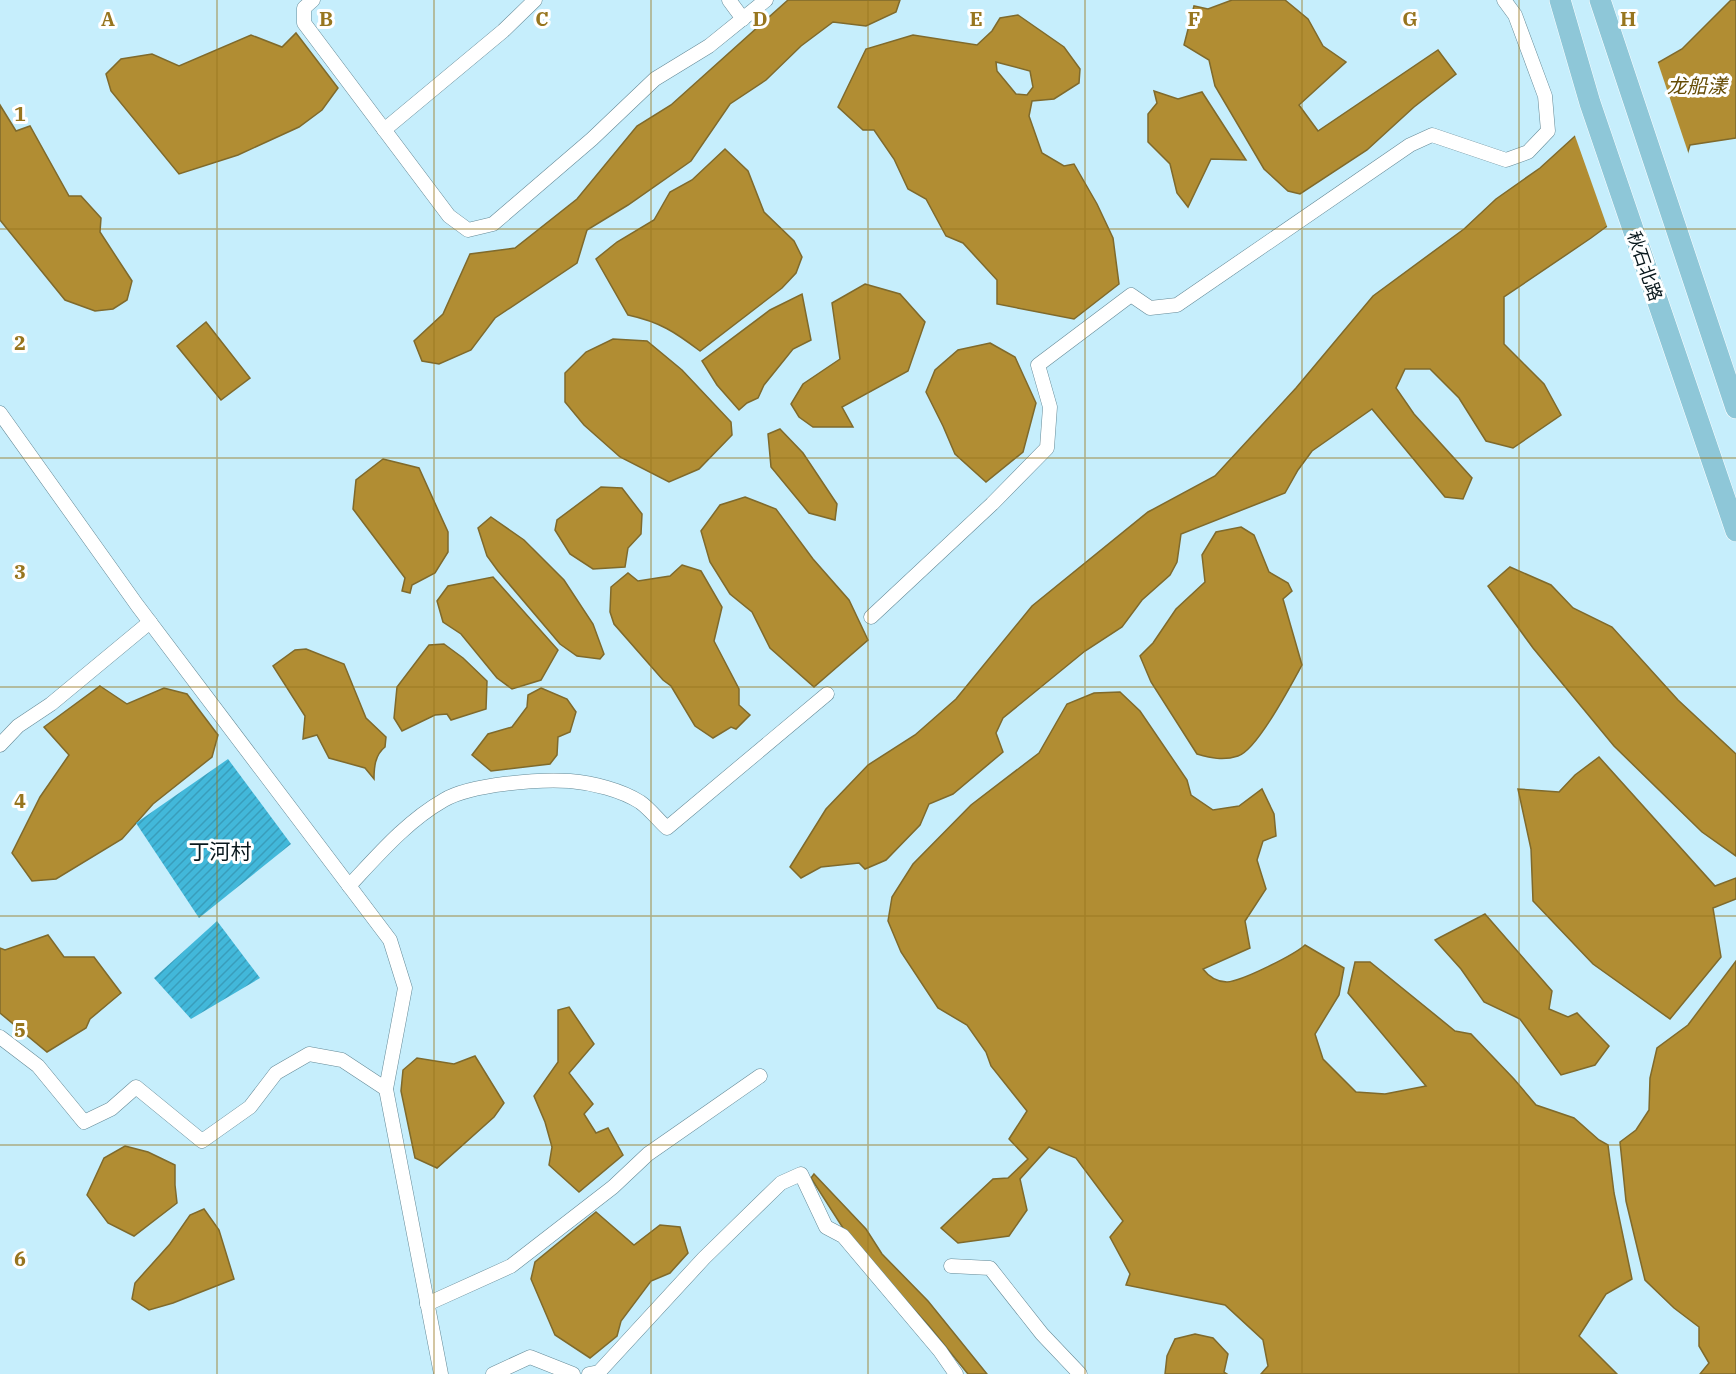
<svg xmlns="http://www.w3.org/2000/svg" width="1736" height="1374" viewBox="0 0 1736 1374" font-family="'IBM Plex Serif','Noto Sans SC',serif">
  <style>
    .water { fill: #b18d33; stroke: #7f6a2c; stroke-width: 1.5; fill-rule: evenodd }
    .pier { fill: #c6eefc }
    .building { fill: url(#building-hatch) }
    .lines { fill: none; stroke-linecap: round; stroke-linejoin: round }
    .minor-casing { stroke: #658a97; stroke-width: 15 }
    .primary-casing { stroke: #fff; stroke-width: 22 }
    .minor { stroke: #fff; stroke-width: 14 }
    .primary { stroke: #8ec7d8; stroke-width: 21 }
    .grid { fill: none; stroke: #97751e; stroke-width: 1.5; stroke-opacity: 0.55 }
    .labels { text-anchor: middle; dominant-baseline: central; stroke-width: 6; stroke-linejoin: round; paint-order: stroke }
    .street-label { font-size: 18px; fill: #09181d; stroke: #fff }
    .water-label { font-size: 20px; font-style: italic; fill: #664c05; stroke: #fff }
    .quarter-label { font-size: 21px; fill: #09181d; stroke: #fff }
    .grid-label { font-size: 20px; text-anchor: middle; font-weight: bold; fill: #97751e; stroke: #fff; stroke-width: 6; stroke-linejoin: round; paint-order: stroke }
  </style>
  <defs>
    <pattern id="building-hatch" width="6" height="6" patternUnits="userSpaceOnUse" patternTransform="scale(1.5)"><rect width="6" height="6" fill="#42b8da"/><path d="M-1 1l2-2M0 6l6-6M5 7l2-2" fill="none" stroke="#399dbb"/></pattern>
  </defs>
  <rect width="100%" height="100%" fill="#c6eefc"/>
  <g class="water">
    <polygon points="788,0 900,0 896,12 866,26 833,22 801,46 766,80 730,104 691,161 628,205 587,230 577,263 495,318 471,350 439,364 422,361 414,341 443,314 470,254 515,248 577,199 637,126 671,105"/>
    <polygon points="1232,0 1285,0 1308,19 1323,46 1346,62 1299,105 1318,131 1438,50 1456,74 1414,107 1367,150 1300,194 1288,191 1264,169 1215,86 1209,60 1184,45 1194,6 1208,9"/>
    <polygon points="1731,0 1736,0 1736,138 1690,145 1682,171 1591,238 1504,297 1504,344 1544,384 1561,415 1513,448 1486,441 1459,398 1430,369 1405,369 1396,388 1414,414 1472,478 1463,499 1445,497 1372,409 1312,451 1298,470 1285,493 1181,534 1177,562 1170,575 1142,600 1122,627 1085,651 1003,718 996,733 1003,752 953,794 929,804 920,825 886,860 865,869 859,863 821,867 801,878 790,867 826,809 868,765 915,735 956,699 1032,606 1148,512 1215,476 1296,388 1373,296 1464,229 1496,199 1540,168 1652,66 1682,49"/>
    <path d="M1018 15 1064 47 1080 69 1079 83 1054 99 1032 101 1029 116 1042 153 1064 166 1074 164 1097 204 1113 238 1119 284 1074 319 997 304V280L963 243 946 236 926 199 908 189 894 159 874 130H863L838 107 866 49 913 35 977 45 992 31 1000 18ZM996 62 1030 71 1033 87 1027 95 1016 94 997 71Z"/>
    <polygon points="296,33 338,88 322,110 299,127 238,155 179,174 111,91 106,74 121,59 152,54 179,66 251,35 282,47"/>
    <polygon points="1154,91 1178,99 1202,92 1246,160 1211,159 1188,207 1177,193 1170,164 1148,142 1148,114 1157,103"/>
    <polygon points="0,105 16,131 30,126 69,196 81,196 101,218 100,232 132,281 127,300 113,309 95,311 65,300 0,220"/>
    <path d="M725 149 748 171 764 212 794 241 802 257 796 273 782 288 700 351C675 332 660 322 628 315L596 259 617 242 654 220 670 192 692 180Z"/>
    <polygon points="865,284 900,294 925,322 908,371 842,407 853,427 813,427 799,417 791,404 803,384 840,359 832,303"/>
    <polygon points="802,294 811,340 793,349 764,385 758,398 747,403 739,410 717,385 702,361 770,310"/>
    <polygon points="206,322 250,378 221,400 177,346"/>
    <polygon points="613,339 647,341 682,370 731,422 732,435 699,469 669,482 620,457 584,425 565,402 565,373 586,352"/>
    <polygon points="990,343 1015,357 1036,403 1023,452 986,482 955,454 943,426 926,392 935,370 958,350"/>
    <polygon points="780,429 803,453 837,504 835,520 809,513 771,467 768,434"/>
    <polygon points="383,459 419,468 448,532 448,552 435,573 412,585 410,593 402,591 405,578 353,509 356,480"/>
    <polygon points="601,487 622,488 642,514 641,534 628,548 625,567 593,569 570,554 555,530 557,520"/>
    <polygon points="745,497 776,509 813,559 849,600 868,640 814,687 770,648 752,612 730,594 710,562 701,531 720,505"/>
    <polygon points="491,517 524,540 564,580 593,624 604,654 600,659 577,656 560,644 498,571 487,556 478,528"/>
    <path d="M1241 527 1254 535 1269 572 1288 583 1292 591 1283 599 1302 665C1291 685 1257 750 1238 756 1223 761 1211 758 1197 754L1151 682 1140 656 1153 643 1176 609 1205 582 1202 555 1216 532Z"/>
    <polygon points="682,565 701,571 722,607 714,641 739,689 739,705 750,715 736,729 731,727 713,738 695,726 671,686 663,680 614,624 610,612 611,587 628,573 638,581 670,576"/>
    <polygon points="1510,567 1551,585 1573,608 1612,627 1678,700 1736,754 1736,856 1702,832 1614,746 1533,648 1488,586"/>
    <polygon points="493,577 558,650 541,680 512,689 497,678 461,634 443,622 437,601 448,586"/>
    <polygon points="444,644 463,658 487,681 486,709 451,720 447,714 435,715 402,731 394,718 397,687 429,645"/>
    <path d="M306 649 344 664 366 718 386 737 385 747C375 755 374 767 374 779L365 768 329 758 317 735 303 739 305 716 273 666 295 650Z"/>
    <polygon points="100,686 127,704 164,688 187,694 218,735 212,757 153,804 122,839 56,879 32,881 12,853 40,797 69,755 44,727"/>
    <polygon points="541,688 567,699 576,712 570,732 558,737 557,755 550,764 491,771 472,755 488,734 512,727 527,707 528,695"/>
    <path d="M1120 692 1140 711 1187 780 1191 795 1213 810 1239 806 1262 789 1274 814 1276 836 1263 841 1257 860 1266 889 1245 921 1250 948 1203 969C1209 977 1217 982 1227 982 1242 981 1294 955 1305 945L1344 968 1339 995 1315 1034 1323 1059 1356 1092 1385 1094 1426 1086 1348 993 1355 962H1370L1455 1031 1471 1034 1514 1079 1536 1105 1574 1118 1599 1140 1608 1145 1614 1193 1632 1279 1606 1294 1579 1336 1617 1374H1261L1268 1366 1263 1340 1225 1305 1126 1285 1130 1274 1110 1237 1123 1221 1076 1158 1049 1147 1020 1179 1027 1210 1009 1236 958 1243 941 1228 993 1179 1008 1178 1028 1159 1009 1139 1027 1111 991 1066 986 1052 967 1025 938 1008 901 952 888 921 892 897 913 864 971 805 1039 753 1067 704 1094 693Z"/>
    <polygon points="1599,757 1715,886 1736,878 1736,899 1713,908 1721,957 1670,1019 1593,964 1533,901 1531,849 1518,789 1559,792 1575,775"/>
    <polygon points="1485,914 1552,991 1549,1009 1568,1017 1577,1013 1609,1046 1595,1065 1561,1075 1520,1019 1484,1002 1461,969 1435,940"/>
    <polygon points="48,935 64,957 94,957 121,993 90,1019 86,1028 47,1052 0,1013 0,948 5,950"/>
    <polygon points="1736,961 1736,1374 1700,1374 1709,1363 1699,1346 1699,1327 1674,1308 1645,1280 1626,1201 1620,1142 1636,1130 1649,1110 1650,1078 1657,1048 1688,1025"/>
    <polygon points="569,1007 594,1044 569,1073 593,1104 584,1114 596,1133 608,1128 623,1155 579,1192 549,1165 552,1147 545,1122 534,1096 558,1062 558,1010"/>
    <polygon points="475,1056 504,1103 494,1117 437,1168 415,1158 401,1091 403,1070 417,1058 454,1064"/>
    <polygon points="125,1146 148,1152 175,1165 175,1185 177,1203 134,1236 108,1223 87,1195 104,1158"/>
    <polygon points="814,1174 866,1229 882,1254 928,1301 987,1374 968,1374 929,1326 874,1265 843,1228 811,1178"/>
    <polygon points="204,1209 219,1230 234,1279 173,1303 149,1310 132,1299 135,1283 170,1244 190,1215"/>
    <polygon points="596,1212 634,1245 660,1225 680,1227 688,1253 670,1273 651,1281 621,1321 617,1336 590,1358 555,1335 531,1279 535,1262"/>
    <polygon points="1195,1334 1213,1338 1228,1354 1224,1372 1227,1374 1165,1374 1167,1356 1175,1339"/>
  </g>
  <polygon class="pier" points="1657,60 1690,158 1684,173 1608,229 1574,133 1650,64"/>
  <g class="building">
    <polygon points="228,759 291,844 199,918 136,823"/>
    <polygon points="217,921 260,978 191,1019 154,978"/>
  </g>
  <g class="lines">
    <defs>
      <g id="minor">
        <polyline points="313,0 304,8 304,23 449,216 468,230 493,224 592,139 655,79 709,46 766,0"/>
        <polyline points="729,0 743,19"/>
        <polyline points="384,130 503,31 535,0"/>
        <polyline points="0,413 137,605 390,940 405,988 386,1089 441,1374"/>
        <polyline points="871,617 992,504 1047,448 1050,407 1038,365 1131,295 1150,308 1177,305 1410,145 1432,135 1506,160 1528,152 1548,131 1545,96 1515,15 1504,0"/>
        <polyline points="0,745 18,726 51,704 150,622"/>
        <path d="M349 886C378 855 407 821 444 800 471 784 539 779 570 781 593 783 621 790 640 802 650 809 658 820 667 828L827 694"/>
        <polyline points="0,1037 38,1066 84,1122 111,1109 136,1087 202,1141 250,1107 276,1073 309,1054 342,1060 386,1089"/>
        <polyline points="951,1266 990,1268 1042,1334 1080,1374"/>
        <polyline points="427,1304 511,1266 613,1187 648,1154 760,1076"/>
        <polyline points="493,1374 530,1357 573,1374"/>
        <polyline points="589,1374 599,1372 704,1258 781,1183 801,1174 826,1227 843,1236 940,1351 956,1374"/>
      </g>
      <g id="primary">
        <polyline points="1560,0 1590,103 1736,531"/>
        <polyline points="1600,0 1736,408"/>
      </g>
    </defs>
    <use href="#minor" class="minor-casing"/>
    <use href="#primary" class="primary-casing"/>
    <use href="#minor" class="minor"/>
    <use href="#primary" class="primary"/>
  </g>
  <path class="grid" d="M217 0V1374M434 0V1374M651 0V1374M868 0V1374M1085 0V1374M1302 0V1374M1519 0V1374M0 229H1736M0 458H1736M0 687H1736M0 916H1736M0 1145H1736"/>
  <g class="labels">
    <g class="street-label">
      <text transform="translate(1645 266) rotate(71)">秋石北路</text>
    </g>
    <g class="water-label">
      <text x="1697" y="85">龙船漾</text>
    </g>
    <g class="quarter-label">
      <text x="220" y="851">丁河村</text>
    </g>
  </g>
  <g class="grid-label">
    <text x="108" y="26">A</text>
    <text x="326" y="26">B</text>
    <text x="542" y="26">C</text>
    <text x="760" y="26">D</text>
    <text x="976" y="26">E</text>
    <text x="1194" y="26">F</text>
    <text x="1410" y="26">G</text>
    <text x="1628" y="26">H</text>
    <text x="20" y="121">1</text>
    <text x="20" y="350">2</text>
    <text x="20" y="579">3</text>
    <text x="20" y="808">4</text>
    <text x="20" y="1037">5</text>
    <text x="20" y="1266">6</text>
  </g>
</svg>
